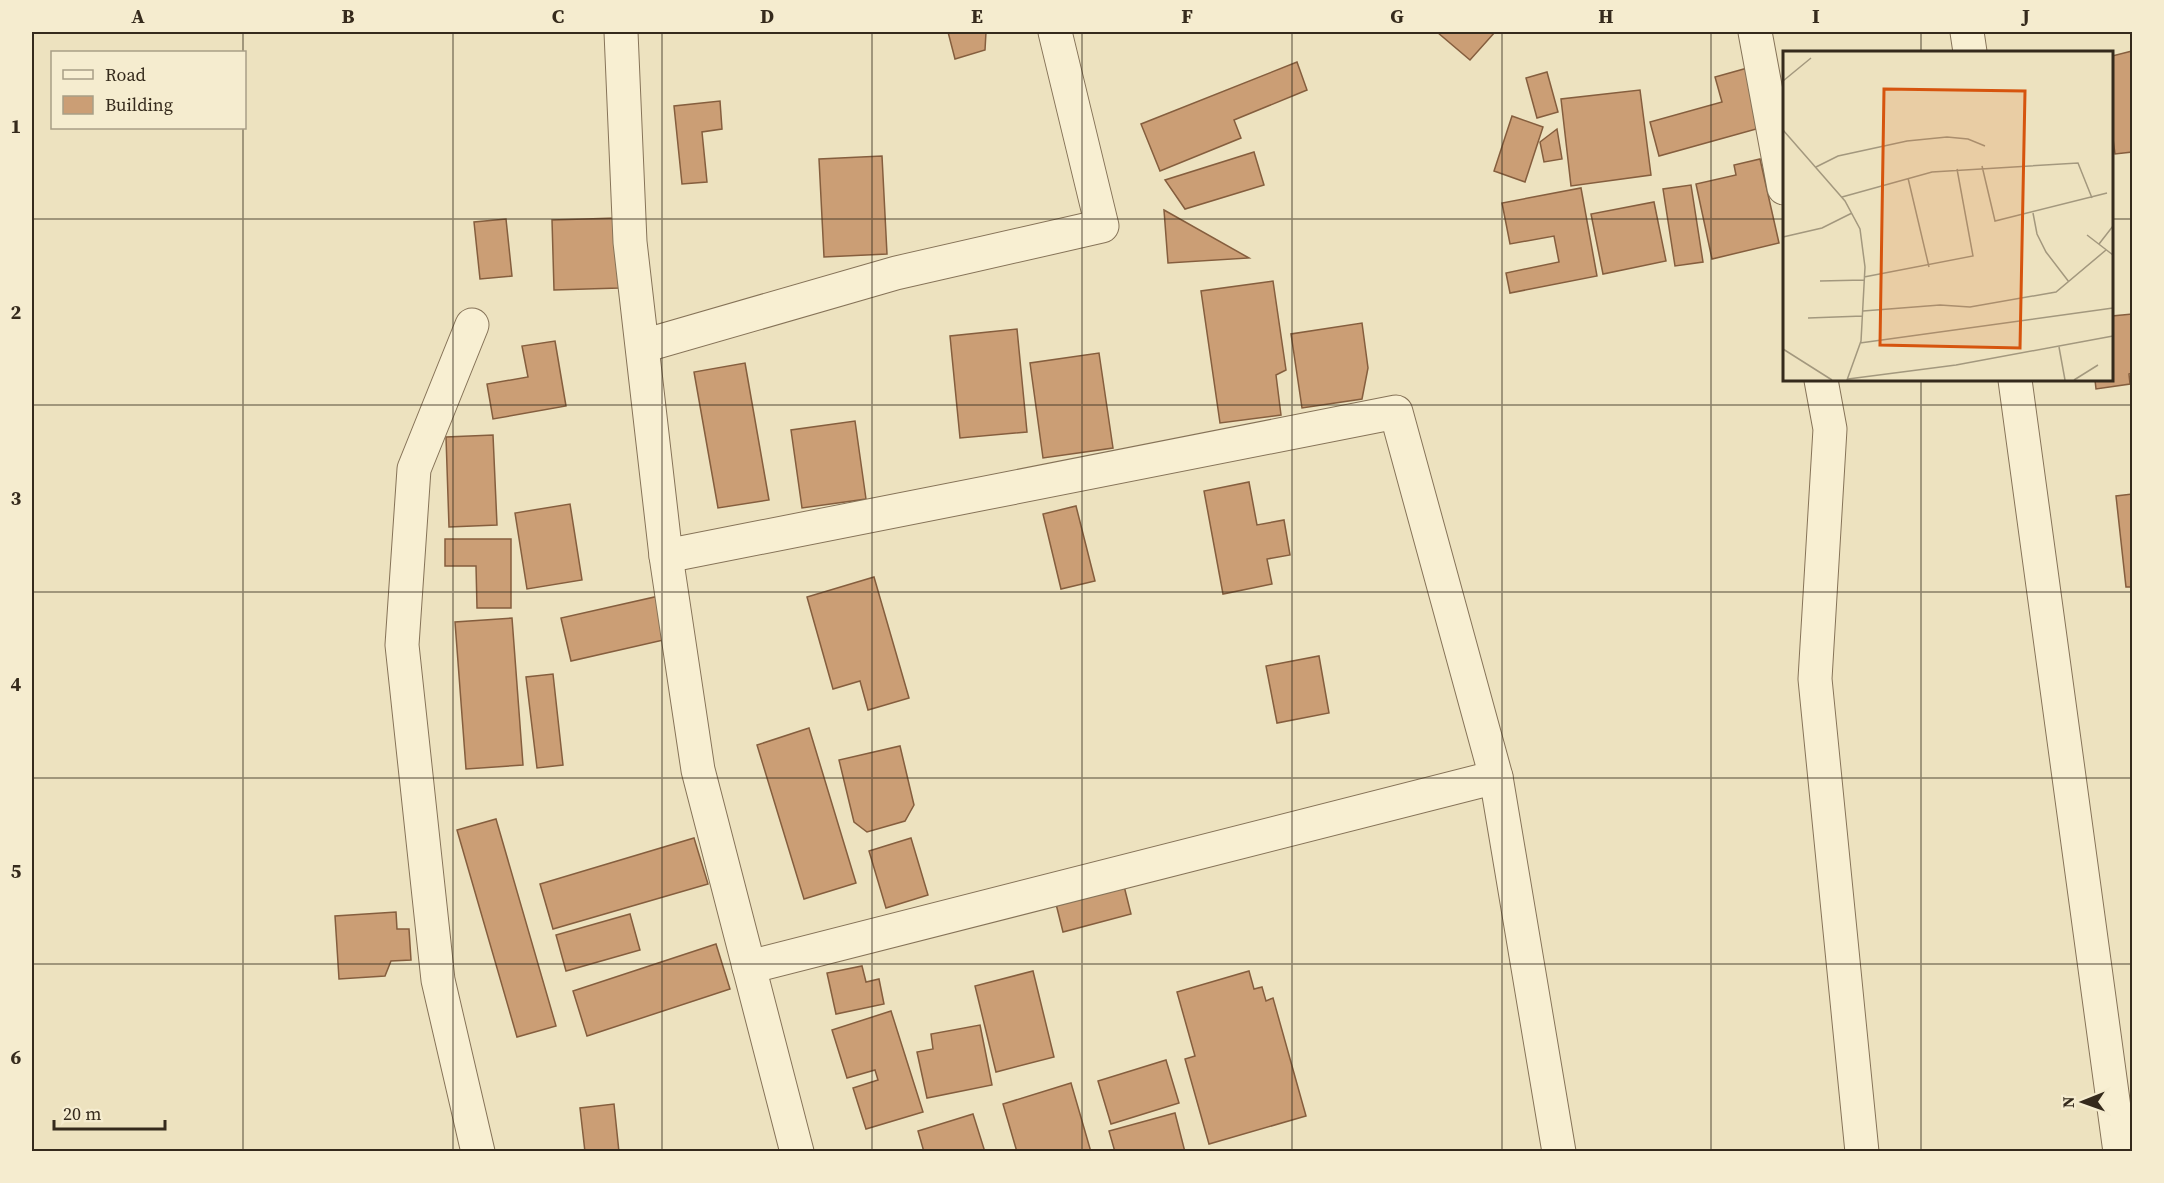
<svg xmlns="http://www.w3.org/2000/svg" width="2164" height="1183" viewBox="0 0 2164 1183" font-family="'Source Serif 4',serif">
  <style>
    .building { fill: #cb9e75; stroke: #855e3e; stroke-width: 1.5 }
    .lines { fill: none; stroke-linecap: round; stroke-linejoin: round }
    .street-casing { stroke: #867358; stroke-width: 35 }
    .street { stroke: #f8efd2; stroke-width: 33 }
    .grid { fill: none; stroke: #352a1c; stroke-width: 1.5; stroke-opacity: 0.55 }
    .inset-road { fill: none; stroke: #a3987e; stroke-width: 1.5 }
    .view { fill: #d6540e; fill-opacity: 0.15; stroke: #d6540e; stroke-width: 3 }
    .inset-edge { fill: none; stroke: #352a1c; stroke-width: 3 }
    .neatline { fill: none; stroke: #352a1c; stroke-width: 2 }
    .grid-label { font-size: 20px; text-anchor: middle; font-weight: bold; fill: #352a1c }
  </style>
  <rect width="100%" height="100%" fill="#ede2bf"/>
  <g class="building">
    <polygon points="948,32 986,32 985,50 955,59"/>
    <polygon points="1437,32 1495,32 1470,60"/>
    <polygon points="2132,51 2132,152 2115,154 2112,131 2112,56"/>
    <polygon points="1297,62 1307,90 1234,120 1241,138 1160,171 1141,124"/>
    <polygon points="1751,67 1767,126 1659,156 1650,122 1722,102 1715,77"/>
    <polygon points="1547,72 1558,112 1537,118 1526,78"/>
    <polygon points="1640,90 1651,175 1571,186 1561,99"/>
    <polygon points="720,101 722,129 702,132 707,182 682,184 674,106"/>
    <polygon points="1512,116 1543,127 1525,182 1494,171"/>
    <polygon points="1557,129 1562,159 1544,162 1540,142"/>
    <polygon points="1254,152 1264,185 1185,209 1165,180"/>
    <polygon points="882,156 887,254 824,257 819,159"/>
    <polygon points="1760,159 1779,243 1712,259 1696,184 1736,175 1734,165"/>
    <polygon points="1691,185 1703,262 1675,266 1663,189"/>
    <polygon points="1581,188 1597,276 1510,293 1506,273 1559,262 1554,236 1510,244 1502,203"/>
    <polygon points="1654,202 1666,261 1603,274 1591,214"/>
    <polygon points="1164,210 1249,258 1168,263"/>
    <polygon points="617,218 619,288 554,290 552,220"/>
    <polygon points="506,219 512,276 480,279 474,222"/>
    <polygon points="1273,281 1286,370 1276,375 1281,415 1220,423 1201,291"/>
    <polygon points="2132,314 2132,373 2129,374 2130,384 2096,389 2095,380 2112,380 2112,316"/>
    <polygon points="1362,323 1368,368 1362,399 1302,408 1291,334"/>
    <polygon points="1017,329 1027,432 960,438 950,336"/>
    <polygon points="555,341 566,406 493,419 487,384 528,377 522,346"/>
    <polygon points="1099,353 1113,448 1043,458 1030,363"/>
    <polygon points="745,363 769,500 718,508 694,372"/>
    <polygon points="855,421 866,499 802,508 791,430"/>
    <polygon points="493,435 497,525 449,527 446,437"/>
    <polygon points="1249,482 1257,525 1284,520 1290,555 1267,559 1272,584 1223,594 1204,491"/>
    <polygon points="2132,494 2132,587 2126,587 2116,496"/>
    <polygon points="570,504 582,580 527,589 515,513"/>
    <polygon points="1076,506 1095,581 1061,589 1043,514"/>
    <polygon points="445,539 511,539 511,608 477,608 476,566 445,566"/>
    <polygon points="874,577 909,698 868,710 860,681 833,689 807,597"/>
    <polygon points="659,596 668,639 571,661 561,618"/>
    <polygon points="512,618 523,765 466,769 455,622"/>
    <polygon points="1319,656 1329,713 1277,723 1266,666"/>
    <polygon points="553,674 563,765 537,768 526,677"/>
    <polygon points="809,728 856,883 804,899 757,745"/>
    <polygon points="900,746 914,805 905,821 867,832 854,822 839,760"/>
    <polygon points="496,819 556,1026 517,1037 457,830"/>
    <polygon points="694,838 708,884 553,929 540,884"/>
    <polygon points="911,838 928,895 886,908 869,851"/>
    <polygon points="1124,886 1131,914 1063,932 1056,904"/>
    <polygon points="396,912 397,929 409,929 411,960 391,961 385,976 339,979 335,916"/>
    <polygon points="630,914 640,950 566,971 556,935"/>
    <polygon points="716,944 730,989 587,1036 573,991"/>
    <polygon points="862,966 866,982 879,979 884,1004 836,1014 827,973"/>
    <polygon points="1033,971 1054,1057 996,1072 975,986"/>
    <polygon points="1249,971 1254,989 1262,987 1266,1001 1273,998 1306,1116 1209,1144 1185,1059 1195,1056 1177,992"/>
    <polygon points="891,1011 923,1112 866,1129 853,1088 878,1080 875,1070 847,1078 832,1030"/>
    <polygon points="980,1025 992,1085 927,1098 917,1052 933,1049 931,1034"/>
    <polygon points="1166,1060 1179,1103 1111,1124 1098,1081"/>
    <polygon points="1071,1083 1091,1152 1017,1152 1003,1104"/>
    <polygon points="614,1104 619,1152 585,1152 580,1108"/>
    <polygon points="1175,1113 1185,1152 1115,1152 1109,1131"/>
    <polygon points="973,1114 985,1152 924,1152 918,1131"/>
  </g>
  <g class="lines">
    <defs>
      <g id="street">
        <polyline points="621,32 630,242 666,556 698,770 797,1152"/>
        <polyline points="1755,32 1784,188"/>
        <polyline points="1967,32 1970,52"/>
        <polyline points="472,325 414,469 402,645 438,980 478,1152"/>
        <polyline points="643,346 896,273 1102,226 1055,32"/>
        <polyline points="1821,380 1830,429 1815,679 1862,1152"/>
        <polyline points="2015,380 2120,1152"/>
        <polyline points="666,556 1396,412 1496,777 1559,1152"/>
        <polyline points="749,967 1496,777"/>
      </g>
    </defs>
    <use href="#street" class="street-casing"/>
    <use href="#street" class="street"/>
  </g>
  <path class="grid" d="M243 32V52M453 32V1152M662 32V1152M872 32V1152M1082 32V1152M1292 32V1152M1502 32V1152M1711 32V1152M1921 32V52M243 128V1152M32 219H1784M2112 219H2132M1921 380V1152M32 405H2132M32 592H2132M32 778H2132M32 964H2132"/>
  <g transform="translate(1783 51)">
    <rect width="330" height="330" fill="#ede2bf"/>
    <path class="inset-road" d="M0 30 28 7M0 79 62 150 77 178 82 216 78 290 64 329M199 115 212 170 324 142M33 116 55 105 124 90 164 86 185 88 202 95M125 127 146 216M59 146 149 121 295 112 309 147M250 162 254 183 263 201 286 231M304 184 330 204M0 186 39 177 69 162M316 193 330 175M81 226 190 205 174 118M37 230 81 229M80 260 157 254 187 256 273 241 323 199M25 267 80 265M77 292 330 257M276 296 282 329M0 298 49 329M65 328 173 314 330 285M291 329 315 314"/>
    <path class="view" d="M101 38 242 40 237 297 97 294Z"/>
    <rect width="330" height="330" class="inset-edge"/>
  </g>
  <rect width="2164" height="1183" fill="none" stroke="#f5eccf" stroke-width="66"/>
  <rect x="51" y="51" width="195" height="78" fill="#f5eccf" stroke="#a89e87" stroke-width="1.5"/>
  <rect x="63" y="70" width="30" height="9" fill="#f8efd2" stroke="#a89e87" stroke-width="1.5"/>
  <text x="105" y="81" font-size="18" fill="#352a1c">Road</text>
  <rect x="63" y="96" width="30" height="18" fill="#cb9e75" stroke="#a89e87" stroke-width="1.5"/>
  <text x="105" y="111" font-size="18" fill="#352a1c">Building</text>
  <g transform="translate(2083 1102) rotate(269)" stroke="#f5eccf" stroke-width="4.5" paint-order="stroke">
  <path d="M0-4.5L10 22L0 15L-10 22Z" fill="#352a1c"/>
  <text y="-9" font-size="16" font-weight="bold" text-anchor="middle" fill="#352a1c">N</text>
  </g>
  <path d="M54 1120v9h111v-9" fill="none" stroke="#352a1c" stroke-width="3"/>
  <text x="63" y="1120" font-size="18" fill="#352a1c" stroke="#f5eccf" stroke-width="4.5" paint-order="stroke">20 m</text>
  <rect x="33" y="33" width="2098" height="1117" class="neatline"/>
  <g class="grid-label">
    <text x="138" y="23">A</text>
    <text x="348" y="23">B</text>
    <text x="558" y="23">C</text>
    <text x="767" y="23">D</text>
    <text x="977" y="23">E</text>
    <text x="1187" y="23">F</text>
    <text x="1397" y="23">G</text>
    <text x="1606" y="23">H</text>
    <text x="1816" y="23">I</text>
    <text x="2026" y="23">J</text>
    <text x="16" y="133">1</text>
    <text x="16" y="319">2</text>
    <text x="16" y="505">3</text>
    <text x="16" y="691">4</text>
    <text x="16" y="878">5</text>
    <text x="16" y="1064">6</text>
  </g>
</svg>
